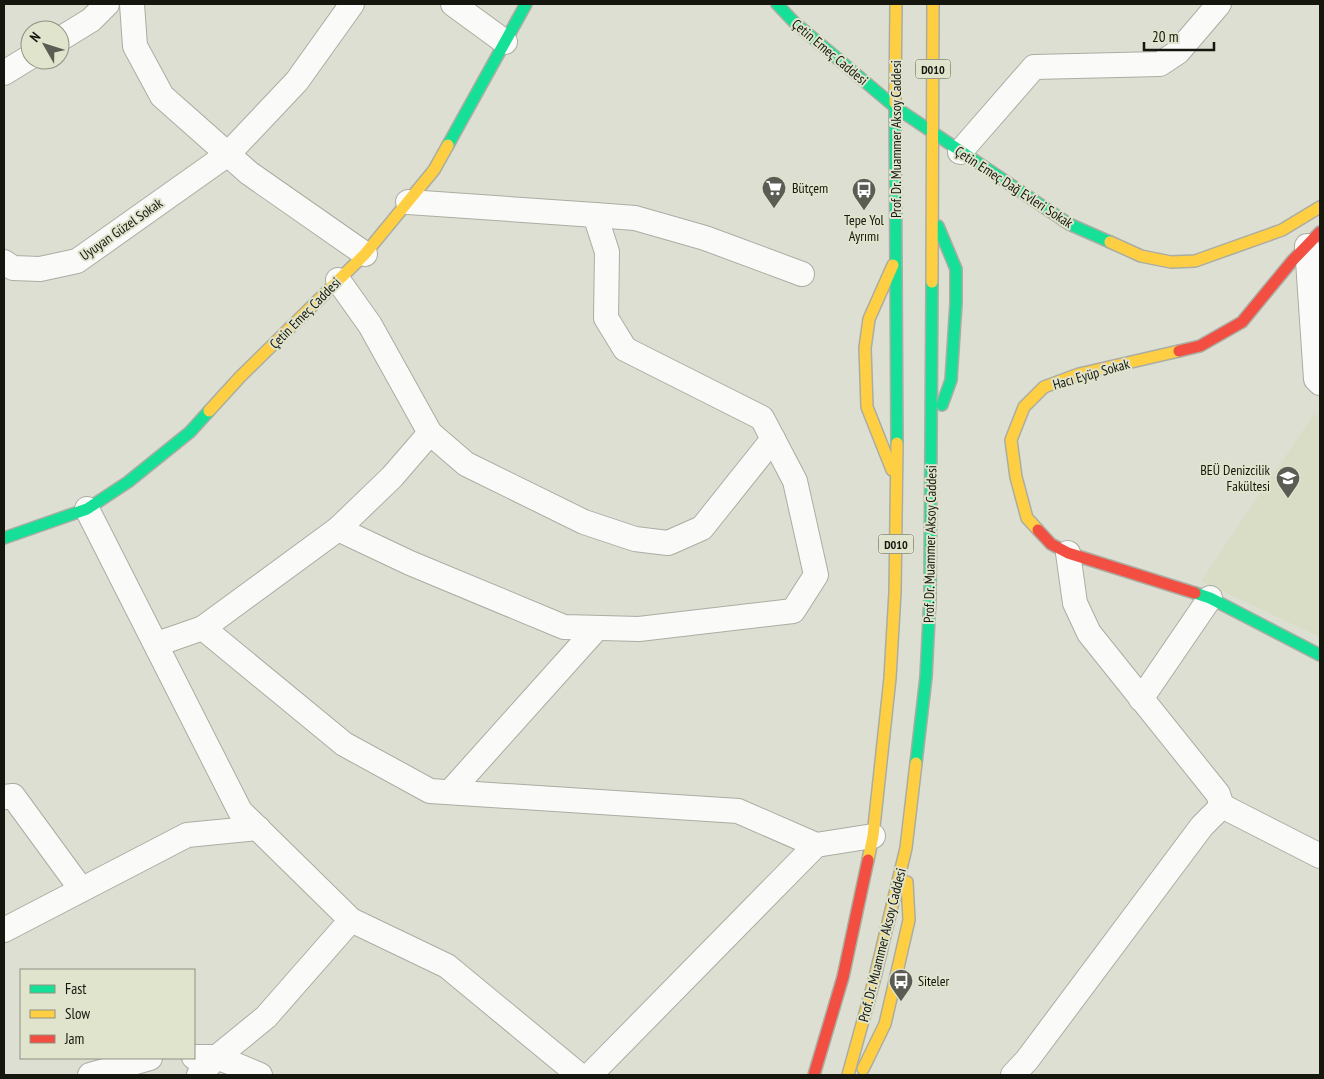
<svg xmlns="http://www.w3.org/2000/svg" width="1324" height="1079" viewBox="0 0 1324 1079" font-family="'PT Sans Narrow',sans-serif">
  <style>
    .built { fill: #d9ddc6 }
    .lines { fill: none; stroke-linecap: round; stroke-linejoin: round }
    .street-casing { stroke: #abada3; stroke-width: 26 }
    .fast-casing { stroke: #abada3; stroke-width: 14 }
    .slow-casing { stroke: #abada3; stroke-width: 14 }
    .jam-casing { stroke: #abada3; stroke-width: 14 }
    .street { stroke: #fafaf8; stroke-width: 24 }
    .fast { stroke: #16e098; stroke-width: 11 }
    .slow { stroke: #ffcf43; stroke-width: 11 }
    .jam { stroke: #f24e42; stroke-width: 11 }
    .labels { text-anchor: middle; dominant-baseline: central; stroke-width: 4; stroke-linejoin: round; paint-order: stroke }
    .shield { fill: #e0e4cd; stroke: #525447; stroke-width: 1 }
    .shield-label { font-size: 12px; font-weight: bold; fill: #15160e }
    .street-label { font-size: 14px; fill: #15160e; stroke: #e0e4cd }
    .poi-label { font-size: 14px; fill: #15160e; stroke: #e0e4cd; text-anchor: start }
  </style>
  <rect width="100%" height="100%" fill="#dcdfd2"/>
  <polygon class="built" points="1314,414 1320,418 1320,637 1201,581"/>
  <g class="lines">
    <defs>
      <g id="street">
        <polyline points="132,4 135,46 162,96 249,173 365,254"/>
        <polyline points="453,4 505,42"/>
        <polyline points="60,39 91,20 107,4"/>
        <polyline points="4,73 30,57"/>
        <polyline points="960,152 1034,67 1160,64 1178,52 1219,4"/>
        <polyline points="595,215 635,218 705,238 802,274"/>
        <polyline points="1307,246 1316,379 1320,383"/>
        <polyline points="4,262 13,268 40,269 77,261 228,154 297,81 352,4"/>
        <polyline points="338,280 370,325 430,433 466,464 584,522 635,539 668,543 702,528 773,439"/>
        <polyline points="87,509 240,811 351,920 447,966 579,1075"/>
        <polyline points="338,529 410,563 564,627 639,629 793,611 816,575 795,481 762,418 625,349 606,318 607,252 595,215 408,202"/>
        <polyline points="1068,553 1075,603 1089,633 1218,794 1222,806 1320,856"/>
        <polyline points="203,628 344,744 430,791 738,811 816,845 873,836"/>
        <polyline points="157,644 203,628 338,529 392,477 430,433"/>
        <polyline points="1141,699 1210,598"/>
        <polyline points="450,792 597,628"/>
        <polyline points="4,797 13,796 81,889"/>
        <polyline points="4,930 187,835 258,828"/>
        <polyline points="194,1057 217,1057 260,1075"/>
        <polyline points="90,1075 150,1058"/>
        <polyline points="199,1075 217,1057 266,1017 351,920"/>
        <polyline points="590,1075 816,845"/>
        <polyline points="1013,1075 1027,1060 1202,826 1222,806"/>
      </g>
      <g id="fast">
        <polyline points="777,4 794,22 895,107 1069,224 1110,242"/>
        <polyline points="895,103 897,443"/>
        <polyline points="448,145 526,4"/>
        <polyline points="938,226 956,269 956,303 951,380 942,405"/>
        <polyline points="4,538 87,509 128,482 190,432 209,411"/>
        <polyline points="1195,593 1210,598 1320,655"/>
        <polyline points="916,763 926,677 930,598 932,282"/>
      </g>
      <g id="slow">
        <polyline points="895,103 896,4"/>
        <polyline points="1110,242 1141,256 1171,262 1195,261 1282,230 1320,207"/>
        <polyline points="932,282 933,4"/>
        <polyline points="209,411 240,377 365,254 434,170 448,145"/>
        <polyline points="892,470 867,407 865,348 869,319 893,265"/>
        <polyline points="1038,530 1027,518 1016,477 1011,440 1024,407 1044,387 1079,374 1179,351"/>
        <polyline points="868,860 873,836 890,678 895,592 897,443"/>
        <polyline points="863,1069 885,1024 909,920 907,882"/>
        <polyline points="848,1075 874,981 906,848 916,763"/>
      </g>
      <g id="jam">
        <polyline points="1179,351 1200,346 1242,322 1293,260 1320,232"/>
        <polyline points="1038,530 1051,544 1068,553 1195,593"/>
        <polyline points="814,1075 843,977 868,860"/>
      </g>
    </defs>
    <use href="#street" class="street-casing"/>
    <use href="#fast" class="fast-casing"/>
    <use href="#slow" class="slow-casing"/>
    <use href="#jam" class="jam-casing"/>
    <use href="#street" class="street"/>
    <use href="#fast" class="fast"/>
    <use href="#slow" class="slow"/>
    <use href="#jam" class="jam"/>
  </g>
  <defs>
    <symbol id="supermarket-pin" viewBox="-11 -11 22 30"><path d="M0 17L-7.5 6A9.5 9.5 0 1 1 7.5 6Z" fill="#5b5c53" stroke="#e0e4cd"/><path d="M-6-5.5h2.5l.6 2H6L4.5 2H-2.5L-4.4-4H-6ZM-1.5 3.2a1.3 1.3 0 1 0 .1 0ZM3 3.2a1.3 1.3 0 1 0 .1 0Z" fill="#fff"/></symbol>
    <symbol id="bus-pin" viewBox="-11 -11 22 30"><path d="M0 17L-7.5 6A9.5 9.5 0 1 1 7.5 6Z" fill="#5b5c53" stroke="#e0e4cd"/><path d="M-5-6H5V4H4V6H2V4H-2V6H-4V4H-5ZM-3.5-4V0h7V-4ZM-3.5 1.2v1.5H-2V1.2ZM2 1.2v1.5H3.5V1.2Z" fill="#fff"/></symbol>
    <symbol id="university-pin" viewBox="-11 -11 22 30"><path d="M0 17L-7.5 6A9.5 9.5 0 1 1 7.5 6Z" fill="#5b5c53" stroke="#e0e4cd"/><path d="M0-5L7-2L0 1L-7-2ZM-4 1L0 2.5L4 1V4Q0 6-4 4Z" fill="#fff"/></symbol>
  </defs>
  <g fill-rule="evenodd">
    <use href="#supermarket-pin" x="760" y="174" width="28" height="38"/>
    <use href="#bus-pin" x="850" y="176" width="28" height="38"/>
    <use href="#university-pin" x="1274" y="464" width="28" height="38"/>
    <use href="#bus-pin" x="887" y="967" width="28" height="38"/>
  </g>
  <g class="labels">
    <g class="shield">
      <rect x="915.5" y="59.5" width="35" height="19" rx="4"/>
      <rect x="878.5" y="534.5" width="35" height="19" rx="4"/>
    </g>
    <g class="shield-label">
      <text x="933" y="69">D010</text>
      <text x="896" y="544">D010</text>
    </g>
    <g class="street-label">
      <text transform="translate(830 52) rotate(40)">Çetin Emeç Caddesi</text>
      <text transform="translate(896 139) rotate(-90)">Prof. Dr. Muammer Aksoy Caddesi</text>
      <text transform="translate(1014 187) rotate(33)">Çetin Emeç Dağ Evleri Sokak</text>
      <text transform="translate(121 229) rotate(-35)">Uyuyan Güzel Sokak</text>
      <text transform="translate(305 313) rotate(-45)">Çetin Emeç Caddesi</text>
      <text transform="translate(1091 374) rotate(-16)">Hacı Eyüp Sokak</text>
      <text transform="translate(930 544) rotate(-89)">Prof. Dr. Muammer Aksoy Caddesi</text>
      <text transform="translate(882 945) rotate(-76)">Prof. Dr. Muammer Aksoy Caddesi</text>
    </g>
    <g class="poi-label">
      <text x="792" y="188">Bütçem</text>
      <text x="864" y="220" text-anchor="middle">Tepe Yol<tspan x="864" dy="16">Ayrımı</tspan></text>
      <text x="1270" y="470" text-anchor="end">BEÜ Denizcilik<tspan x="1270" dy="16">Fakültesi</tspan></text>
      <text x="918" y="981">Siteler</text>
    </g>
  </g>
  <rect width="1324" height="1079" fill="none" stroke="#15160e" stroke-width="10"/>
  <rect x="20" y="969" width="175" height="90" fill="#e0e4cd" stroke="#8f9281"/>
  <rect x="30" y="985" width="25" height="8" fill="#16e098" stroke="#8f9281"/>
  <text x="65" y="994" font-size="15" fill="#15160e">Fast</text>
  <rect x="30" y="1010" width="25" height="8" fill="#ffcf43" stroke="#8f9281"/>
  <text x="65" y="1019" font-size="15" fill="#15160e">Slow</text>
  <rect x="30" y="1035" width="25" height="8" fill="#f24e42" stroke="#8f9281"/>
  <text x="65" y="1044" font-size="15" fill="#15160e">Jam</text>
  <g transform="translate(45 45) rotate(309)"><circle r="24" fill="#e0e4cd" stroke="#8f9281"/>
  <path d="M0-4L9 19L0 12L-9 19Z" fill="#5b5c53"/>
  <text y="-8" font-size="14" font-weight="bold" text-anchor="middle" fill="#15160e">N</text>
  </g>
  <path d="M1144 42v8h70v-8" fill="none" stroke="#15160e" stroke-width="2.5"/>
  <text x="1152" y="42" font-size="15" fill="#15160e" stroke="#e0e4cd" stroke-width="4" paint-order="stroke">20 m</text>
</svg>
